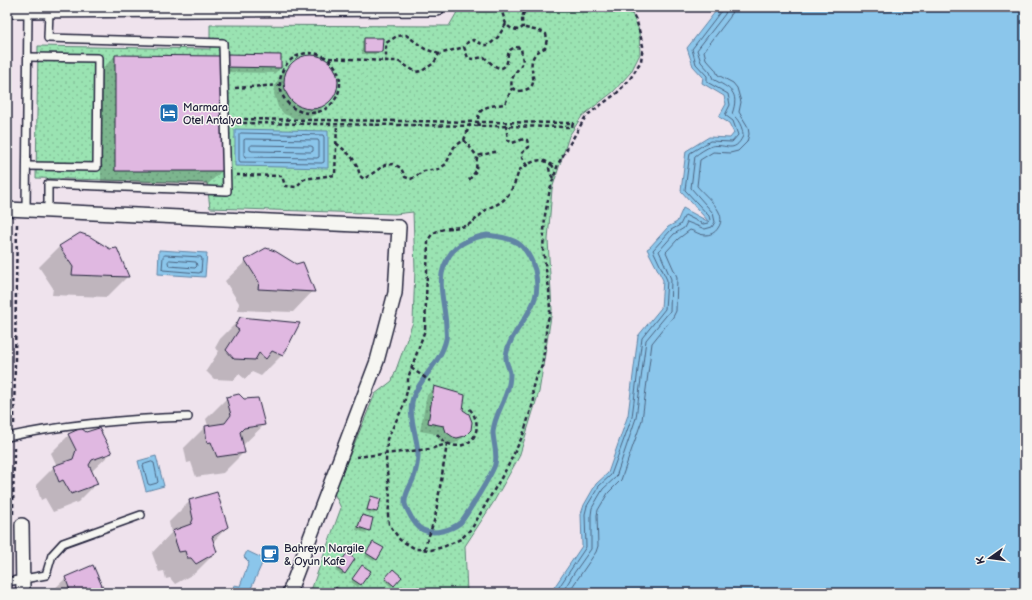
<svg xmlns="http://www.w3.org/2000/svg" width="1032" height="600" viewBox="0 0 1032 600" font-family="'Balsamiq Sans',sans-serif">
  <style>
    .grass { fill: url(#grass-dots); stroke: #5e8276 }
    .water { fill: #8bc6eb; stroke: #6184a5 }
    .shadow { fill: #0003 }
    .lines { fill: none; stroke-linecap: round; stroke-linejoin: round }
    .shore { stroke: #4c6481; stroke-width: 1 }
    .stream { stroke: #6184a5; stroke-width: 5 }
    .building { fill: #e0b8e1; stroke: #22223b }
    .service-casing { stroke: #22223b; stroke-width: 10 }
    .minor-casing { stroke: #22223b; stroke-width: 16 }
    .path { stroke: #22223b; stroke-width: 2.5; stroke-dasharray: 4 3; stroke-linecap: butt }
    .service { stroke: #f6f6f2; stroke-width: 7 }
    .minor { stroke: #f6f6f2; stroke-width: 13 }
    .labels { text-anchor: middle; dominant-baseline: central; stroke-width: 3; stroke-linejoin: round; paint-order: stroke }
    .poi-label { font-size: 11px; fill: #22223b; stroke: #f6f6f2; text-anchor: start }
  </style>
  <defs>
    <pattern id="grass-dots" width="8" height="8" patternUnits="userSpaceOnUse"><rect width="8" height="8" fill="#9ae3b2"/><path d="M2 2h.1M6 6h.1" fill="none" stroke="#84c29a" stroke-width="1.8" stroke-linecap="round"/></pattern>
  </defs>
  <rect width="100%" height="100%" fill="#efe3ed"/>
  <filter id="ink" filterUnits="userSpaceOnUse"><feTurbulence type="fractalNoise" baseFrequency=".025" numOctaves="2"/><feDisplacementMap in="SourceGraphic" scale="8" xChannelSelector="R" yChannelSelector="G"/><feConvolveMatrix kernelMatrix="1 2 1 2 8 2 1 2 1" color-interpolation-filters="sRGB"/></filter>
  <g filter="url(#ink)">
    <polygon class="grass" points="460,7 629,7 639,30 640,54 631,72 613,92 582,116 569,136 552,189 548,240 552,310 539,392 519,457 493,503 465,546 467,593 310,593 341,508 334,493 375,394 392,381 413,322 415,269 413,212 395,214 210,208 207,183 36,178 38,46 210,49 210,25 449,26"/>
    <g class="water">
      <polygon points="719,7 1025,7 1025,593 553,593 553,589 582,546 581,514 584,505 596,484 608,473 628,415 638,336 661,308 663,280 647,249 650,247 668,227 677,222 683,208 709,222 681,191 686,151 709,137 730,138 734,133 729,123 719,117 726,104 724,96 702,83 703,77 693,66 687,48"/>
      <polygon points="235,129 328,131 328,168 235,166"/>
      <polygon points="159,250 207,253 205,277 158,274"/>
      <polygon points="156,456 164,486 146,491 138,461"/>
      <polygon points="247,551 264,559 249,593 232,593 234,585 240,586 249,562 244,557"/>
    </g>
    <g class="shadow">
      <polygon points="365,39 381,52 379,54 362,54 362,41"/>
      <polygon points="115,56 280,68 275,73 222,72 222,171 207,185 101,185 101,70"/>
      <polygon points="308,56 317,56 325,60 334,70 337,79 336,89 332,98 316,114 308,118 297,119 284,114 278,107 274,94 275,85 281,75 291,64 299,59"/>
      <polygon points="60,246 110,251 116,249 127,277 107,297 52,295 53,288 39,267"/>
      <polygon points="246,261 313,291 293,312 238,310 239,303 225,281"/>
      <polygon points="241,318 282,355 261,376 252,372 245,379 239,374 234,380 214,379 206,371 219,351 215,348 220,339"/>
      <polygon points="434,388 462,410 465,435 456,443 449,445 445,445 439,440 436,434 420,431 427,395"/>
      <polygon points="227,398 264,425 242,446 244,452 223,473 196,477 191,462 187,463 184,448 205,427 208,426 206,419"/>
      <polygon points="85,433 111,453 91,472 96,484 78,502 53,512 45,498 41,500 36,485 54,467 57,466 51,453 69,435"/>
      <polygon points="371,497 380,499 376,512 374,514 366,512 369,499"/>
      <polygon points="190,501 227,527 213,542 216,552 195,573 175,584 170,578 166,579 164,571 159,572 152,553 171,533 169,522"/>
      <polygon points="362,516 369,530 366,533 356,530 360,518"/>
      <polygon points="371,545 376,559 374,561 365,556"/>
      <polygon points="345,557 344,573 342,575 335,571"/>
      <polygon points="360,569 370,572 358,587 351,582"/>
      <polygon points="393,571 401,577 391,587 384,580"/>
      <polygon points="66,578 104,593 50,593"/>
    </g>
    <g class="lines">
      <g class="shore">
        <polygon points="241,133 323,135 324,137 324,162 322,163 240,162 239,160 239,135"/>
        <polygon points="246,139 318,140 319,142 319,157 317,158 245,157 244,155 244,140"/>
        <polygon points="252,145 311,146 313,147 313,151 311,152 252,151 250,150 250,147"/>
        <polygon points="165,255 201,257 202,259 201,272 199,273 163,270 162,269 163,257"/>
        <polygon points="170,260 196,262 197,266 195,268 169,266 168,262"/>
        <polygon points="152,462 154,463 158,482 157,483 150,485 148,484 143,465 145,464"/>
        <polyline points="557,593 557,590 586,547 585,514 587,506 599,486 611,475 632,417 642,338 665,309 667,280 653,250 671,230 680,225 685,215 703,224 708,223 710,220 709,216 685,190 690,153 710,141 732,142 738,135 733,121 725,115 730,105 728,94 707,82 707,76 696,64 692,49 721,11 722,7"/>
        <path d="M562 593 574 573 591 549V515L592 508 603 489 616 477 636 418 646 340 670 311 671 279 659 251 674 234 684 228 687 222 705 229 712 227 715 222 713 213 691 188 695 156C699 153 706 148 712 146 726 143 734 155 743 136 743 127 738 119 732 114 740 91 730 89 713 79L710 72 701 62 697 50 725 14 727 7"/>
        <path d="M568 593 596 552 598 546 597 515 598 510 608 493 621 480 642 420 652 343 673 317 676 311 677 277 666 252 678 239 690 230C695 231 699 235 705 235 710 235 715 233 718 228 729 213 706 197 697 186L700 160 713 152 730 153 738 151 747 142 749 134 748 127 739 112 741 102 737 88 733 83 718 75 715 69 706 59 704 51 730 17 733 7"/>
      </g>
      <path class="stream" d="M487 235C514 238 526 242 535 270 537 279 538 289 535 298 529 319 509 334 506 356 505 362 509 367 510 373 510 378 509 386 507 391 503 405 494 417 493 432 493 442 498 454 495 464 494 471 465 518 460 523 451 530 434 535 423 530 418 528 414 522 411 517 409 513 406 508 405 504 404 493 411 486 414 477 416 470 418 462 418 455 418 436 406 414 414 395 423 375 442 360 446 339 447 336 446 331 446 328 446 307 436 284 445 264 452 245 469 238 487 235Z"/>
    </g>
    <g class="building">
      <polygon points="364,38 383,38 382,52 364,52"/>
      <polygon points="225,54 281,55 281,68 225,67"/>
      <circle cx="311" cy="82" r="27"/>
      <polygon points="115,55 223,56 223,171 115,171"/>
      <polygon points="80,233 89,236 110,249 117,248 129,277 72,275 73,267 59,246"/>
      <polygon points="266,248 275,251 296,264 303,262 315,292 258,289 259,282 245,260"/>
      <polygon points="240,317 300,323 283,356 272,351 266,359 259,353 255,360 234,359 226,350 239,330 235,327"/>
      <polygon points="434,386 465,395 463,410 469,414 472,422 471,430 465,436 457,438 453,437 446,432 444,426 428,423"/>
      <polygon points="239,394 244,399 258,398 265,425 244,428 240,432 245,453 217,457 211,442 207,443 205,426 225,423 231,415 226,397"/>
      <polygon points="81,428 86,432 99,428 112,453 92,460 89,465 98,484 71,494 63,480 59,482 53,466 73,459 76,450 68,434"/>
      <polygon points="217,492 228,527 212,537 217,552 196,564 191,558 187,558 185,551 179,552 172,531 191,524 193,519 189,500"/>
      <polygon points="371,496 381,499 377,512 367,510"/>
      <polygon points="362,515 373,518 370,531 358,527"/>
      <polygon points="373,542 384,548 377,560 366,553"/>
      <polygon points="347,553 355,559 345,574 337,568"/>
      <polygon points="93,565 105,593 71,593 65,577"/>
      <polygon points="362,565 371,571 361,585 352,579"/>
      <polygon points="393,569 402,577 394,586 385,578"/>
      <polygon points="336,587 344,593 332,593"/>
    </g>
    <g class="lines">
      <defs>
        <g id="service">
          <polyline points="27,166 97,167 98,58 28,57"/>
          <polyline points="26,209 28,11"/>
          <polyline points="48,211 48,184 227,191 223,43 48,38 49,11"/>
          <path d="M7 437C66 424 127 419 188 417"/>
          <polyline points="7,582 46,575 52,555 63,543 141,515"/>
        </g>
        <g id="minor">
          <polyline points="7,11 437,9 437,7"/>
          <polyline points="7,209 399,227 395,293 377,361 289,593"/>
          <polyline points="22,525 23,593"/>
        </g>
      </defs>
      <use href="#service" class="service-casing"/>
      <use href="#minor" class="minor-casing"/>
      <g class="path">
        <path d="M500 7C506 18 502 29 519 30L523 27C521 18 522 13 529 7"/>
        <path d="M506 24 498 37 489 45H484L473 40 468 42 464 47 468 58 473 59 484 57C490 62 502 76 507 62 508 58 507 54 510 50L515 47 521 48 523 62C518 71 509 77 512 88L518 91C546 89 525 69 534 56 536 52 541 50 545 48L547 39 546 34C540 30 530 30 523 27"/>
        <circle cx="310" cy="83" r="30"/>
        <polyline points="439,54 425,49 406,35 397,36 386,43 386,61 398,61 416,72 422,71 434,63 439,54 464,47"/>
        <polyline points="329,58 386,61"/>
        <polyline points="235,88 280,85"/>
        <polygon points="237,119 573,123 572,127 237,123"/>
        <polyline points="506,125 508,140 512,143 524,139 527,140 529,147 522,153 522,158 527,166"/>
        <path d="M479 126C474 105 492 106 505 104L512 88"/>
        <polyline points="464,140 477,156"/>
        <path d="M336 143C349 154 356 158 360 176L364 179 385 165 393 164 401 168 405 177 411 179 424 171 439 169 446 164 454 147 464 140 470 124"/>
        <path d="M553 166C539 155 533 162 519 170 516 181 511 195 501 202 497 205 492 206 487 209 481 214 475 221 468 225 455 230 432 225 428 242L425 330 408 378V387L403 407 387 439 386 462 390 497 388 515 389 524 400 540 416 549 431 550 443 547 461 539 472 528 508 466 523 435 534 400 532 390 536 376 542 366 546 337V328L550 312 549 289 543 250 545 215 550 189 558 164 586 116 617 93 630 79 641 61 643 46 637 22 629 7"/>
        <polyline points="236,175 282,176 285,186 296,187 304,179 335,175 337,124"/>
        <polyline points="553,178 550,173 549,168 554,166"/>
        <polyline points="469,180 476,171 477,156 499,151"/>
        <polyline points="411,368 430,381"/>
        <polyline points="14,424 17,223"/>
        <path d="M437 434C458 462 492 435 469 408"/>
        <polyline points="356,457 430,449 447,444 435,518 424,550"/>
        <polyline points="13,514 14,447"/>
      </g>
      <use href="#service" class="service"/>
      <use href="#minor" class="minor"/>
    </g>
  </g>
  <defs>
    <symbol id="hotel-square" viewBox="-11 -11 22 22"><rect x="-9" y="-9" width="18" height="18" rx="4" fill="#1f6fb2" stroke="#f6f6f2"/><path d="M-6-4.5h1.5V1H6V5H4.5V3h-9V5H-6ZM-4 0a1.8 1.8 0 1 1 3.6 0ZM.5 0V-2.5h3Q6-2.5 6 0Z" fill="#fff"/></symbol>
    <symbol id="cafe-square" viewBox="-11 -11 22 22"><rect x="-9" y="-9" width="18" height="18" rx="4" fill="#1f6fb2" stroke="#f6f6f2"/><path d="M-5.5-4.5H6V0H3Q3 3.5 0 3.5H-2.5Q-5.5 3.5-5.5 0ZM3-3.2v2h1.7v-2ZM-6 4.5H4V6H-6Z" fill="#fff"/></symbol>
  </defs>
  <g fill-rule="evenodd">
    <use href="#hotel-square" x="158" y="102" width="22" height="22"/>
    <use href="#cafe-square" x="259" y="543" width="22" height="22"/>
  </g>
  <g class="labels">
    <g class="poi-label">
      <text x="183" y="107">Marmara<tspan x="183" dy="13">Otel Antalya</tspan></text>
      <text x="284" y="548">Bahreyn Nargile<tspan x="284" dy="13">&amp; Oyun Kafe</tspan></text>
    </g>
  </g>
  <rect width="1032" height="600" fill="none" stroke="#f6f6f2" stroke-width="24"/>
  <rect x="12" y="12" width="1008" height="576" fill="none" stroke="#22223b" stroke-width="1.5" filter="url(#ink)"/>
  <g transform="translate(990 558) rotate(256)" stroke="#f6f6f2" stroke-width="3" paint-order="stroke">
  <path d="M0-3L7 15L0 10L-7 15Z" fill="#22223b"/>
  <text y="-6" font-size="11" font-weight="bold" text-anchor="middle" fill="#22223b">K</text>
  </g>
</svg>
